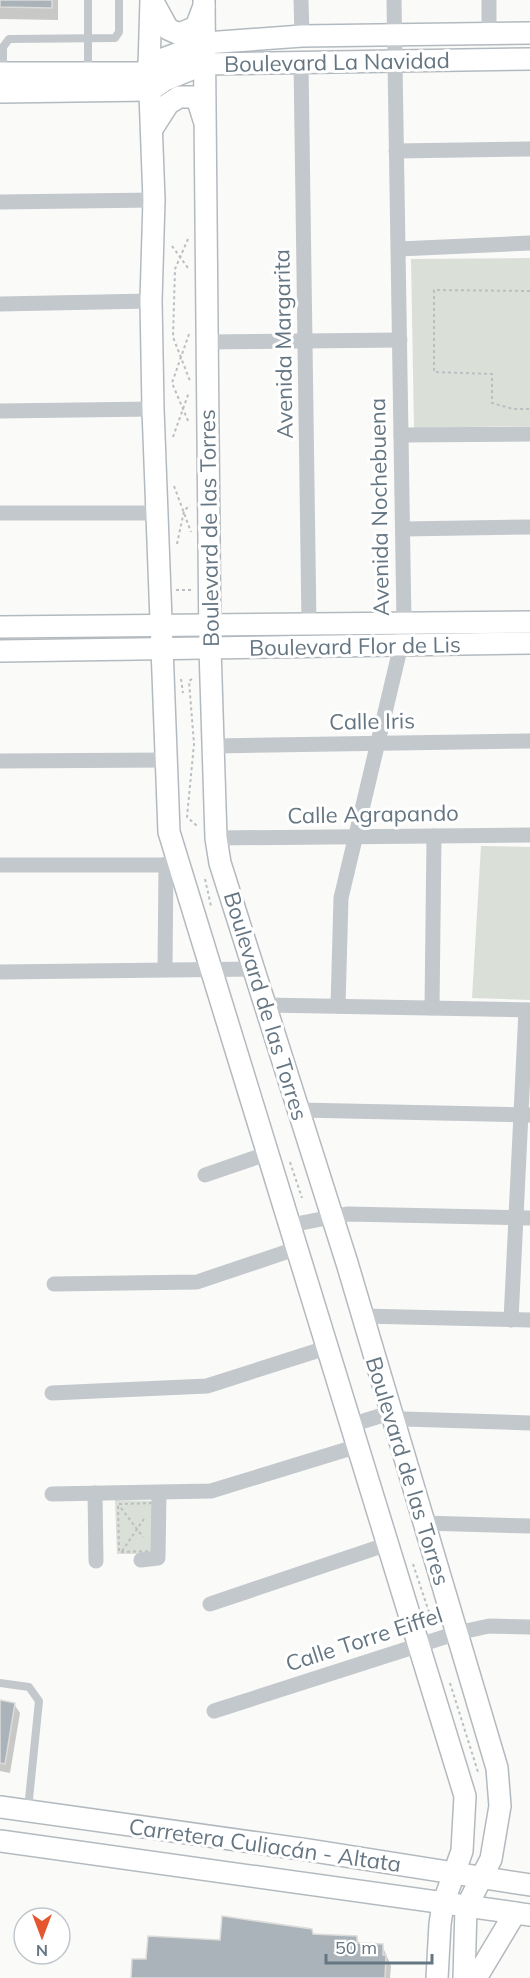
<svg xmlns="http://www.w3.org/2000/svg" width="530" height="1978" font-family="Mulish,sans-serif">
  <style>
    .green { fill: #dadfd7 }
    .shadow { fill: #0003 }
    .building { fill: #aab3b9; stroke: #dcdcda; stroke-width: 1.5 }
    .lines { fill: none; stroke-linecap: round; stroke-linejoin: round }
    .secondary-casing { stroke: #b3babf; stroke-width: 24 }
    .path { stroke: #bbbfc2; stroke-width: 2; stroke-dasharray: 3 3; stroke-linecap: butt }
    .lane { stroke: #c3c8cc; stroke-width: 8 }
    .street { stroke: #c3c8cc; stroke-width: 15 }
    .secondary { stroke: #fff; stroke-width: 21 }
    .labels { text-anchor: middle; stroke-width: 6; stroke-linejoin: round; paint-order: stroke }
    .street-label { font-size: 22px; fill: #657683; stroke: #fff }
  </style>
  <rect width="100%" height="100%" fill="#fafaf8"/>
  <g class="green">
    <polygon points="530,258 530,426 414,428 411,259"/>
    <polygon points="481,846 530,847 530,1000 472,998"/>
    <polygon points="115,1500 156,1501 157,1554 117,1554"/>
  </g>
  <g class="shadow">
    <polygon points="0,0 58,0 58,20 0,19"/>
    <polygon points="14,1704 20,1713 10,1773 0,1771 0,1711"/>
    <polygon points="311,1930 315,1936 356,1938 360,1944 382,1945 391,1966 390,1978 133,1978 147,1960 222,1942"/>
  </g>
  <g class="building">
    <polygon points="0,0 52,0 52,8 0,7"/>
    <polygon points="0,1700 15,1703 5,1764 0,1763"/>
    <polygon points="222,1916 312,1929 313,1934 357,1936 357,1943 383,1944 383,1955 386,1955 385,1978 131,1978 132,1959 146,1959 148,1936 220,1940"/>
  </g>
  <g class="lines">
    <g class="secondary-casing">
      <g id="secondary">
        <polyline points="151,0 149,67 154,200 151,301 153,409 169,832 465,1796 462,1851 443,1904 440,1924 437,1978"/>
        <polyline points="152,0 168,29 179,34 196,27 204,6"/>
        <polyline points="204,0 210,648 216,838 220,863 347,1263 497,1768 500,1806 491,1859 466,1908 464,1978"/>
        <polyline points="149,64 206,43 302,36 530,33"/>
        <polyline points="0,73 149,73"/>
        <polyline points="0,92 150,90 165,80 204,64 530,59"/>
        <polyline points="152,129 168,104 179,97 193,97 198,101 204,120"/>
        <polyline points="0,627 530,622"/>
        <polyline points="0,651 530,643"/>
        <polyline points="0,1807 308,1850 530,1885"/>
        <polyline points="0,1841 530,1915"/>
        <polyline points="476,1978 515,1913"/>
      </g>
    </g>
    <g class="path">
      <polyline points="188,239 175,269 173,337 190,381"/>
      <polyline points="172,246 188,268"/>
      <polyline points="530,291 434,290 434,372 492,374 492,403 513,409 530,409"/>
      <polyline points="189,334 172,383 189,423"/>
      <polyline points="173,437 189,392"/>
      <polyline points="174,486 191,532"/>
      <polyline points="177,544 184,511 190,505"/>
      <polyline points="176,590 191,590"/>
      <polyline points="181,679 183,693"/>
      <polyline points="192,679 189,681 194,744 187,817 197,826"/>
      <polyline points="205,879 211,906"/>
      <polyline points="290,1162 302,1198"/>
      <polygon points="155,1503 154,1551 119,1552 118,1504"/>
      <polyline points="121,1508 143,1537"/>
      <polyline points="122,1551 144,1519"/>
      <polyline points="413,1564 434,1627"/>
      <polyline points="450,1683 478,1772"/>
    </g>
    <g class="lane">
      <polyline points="88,70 88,0"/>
      <polyline points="3,72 3,47 9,39 115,38 119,32 119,0"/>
      <polyline points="0,1683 29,1687 39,1701 28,1809"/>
    </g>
    <g class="street">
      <polyline points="301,0 302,36"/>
      <polyline points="489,0 489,34"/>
      <polyline points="301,63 309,624"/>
      <polyline points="396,151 530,149"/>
      <polyline points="0,202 154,200"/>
      <polyline points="399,249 530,243"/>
      <polyline points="0,304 151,301"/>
      <polyline points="206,342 400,340"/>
      <polyline points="0,411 153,409"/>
      <polyline points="401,435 530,434"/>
      <polyline points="0,513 156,513"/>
      <polyline points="403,529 530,527"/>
      <polyline points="214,746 530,741"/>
      <polyline points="0,761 166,760"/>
      <polyline points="216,838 530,835"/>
      <polyline points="0,865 177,865"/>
      <polyline points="165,969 166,864"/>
      <polyline points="0,972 256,969"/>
      <polyline points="266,1005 530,1010"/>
      <polyline points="338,1006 341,898 401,645 404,623 394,0"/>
      <polyline points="432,1008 434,836"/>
      <polyline points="299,1110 530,1115"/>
      <polyline points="205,1175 269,1153"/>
      <polyline points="291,1225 347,1214 530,1218"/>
      <polyline points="54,1284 197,1282 298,1248"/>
      <polyline points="362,1316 530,1320"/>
      <polyline points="511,1320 526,1010"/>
      <polyline points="52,1393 207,1386 329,1347"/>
      <polyline points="351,1425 383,1415 404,1419 530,1423"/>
      <polyline points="95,1493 96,1561"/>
      <polyline points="52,1494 211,1491 358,1446"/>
      <polyline points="423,1523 530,1526"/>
      <polyline points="141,1560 158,1558 159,1493"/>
      <polyline points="210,1604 388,1544"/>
      <polyline points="214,1711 457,1633 489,1626 530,1627"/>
    </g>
    <use href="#secondary" class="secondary"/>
  </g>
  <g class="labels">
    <g class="street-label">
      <text transform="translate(337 62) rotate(-1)" y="8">Boulevard La Navidad</text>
      <text transform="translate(283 344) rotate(-91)" y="8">Avenida Margarita</text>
      <text transform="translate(379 507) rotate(-91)" y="8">Avenida Nochebuena</text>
      <text transform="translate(209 528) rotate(-91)" y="8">Boulevard de las Torres</text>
      <text transform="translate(355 646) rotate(-1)" y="8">Boulevard Flor de Lis</text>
      <text transform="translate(372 721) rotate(-1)" y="8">Calle Iris</text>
      <text transform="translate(373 814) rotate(-1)" y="8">Calle Agrapando</text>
      <text transform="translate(266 1006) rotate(73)" y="8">Boulevard de las Torres</text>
      <text transform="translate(408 1471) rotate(73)" y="8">Boulevard de las Torres</text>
      <text transform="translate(364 1639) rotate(-18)" y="8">Calle Torre Eiffel</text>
      <text transform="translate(265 1845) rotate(8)" y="8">Carretera Culiacán - Altata</text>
    </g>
  </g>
  <g transform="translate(42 1936) rotate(180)"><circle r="28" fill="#ffffff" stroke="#c1c8cd" stroke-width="1.5"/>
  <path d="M0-4.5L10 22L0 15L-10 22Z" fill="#e4572e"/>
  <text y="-9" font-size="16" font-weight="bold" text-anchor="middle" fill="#657683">N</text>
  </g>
  <path d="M326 1954v9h106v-9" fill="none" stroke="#657683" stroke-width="3"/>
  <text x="335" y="1954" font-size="18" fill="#657683" stroke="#ffffff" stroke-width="4.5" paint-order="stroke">50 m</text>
</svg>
